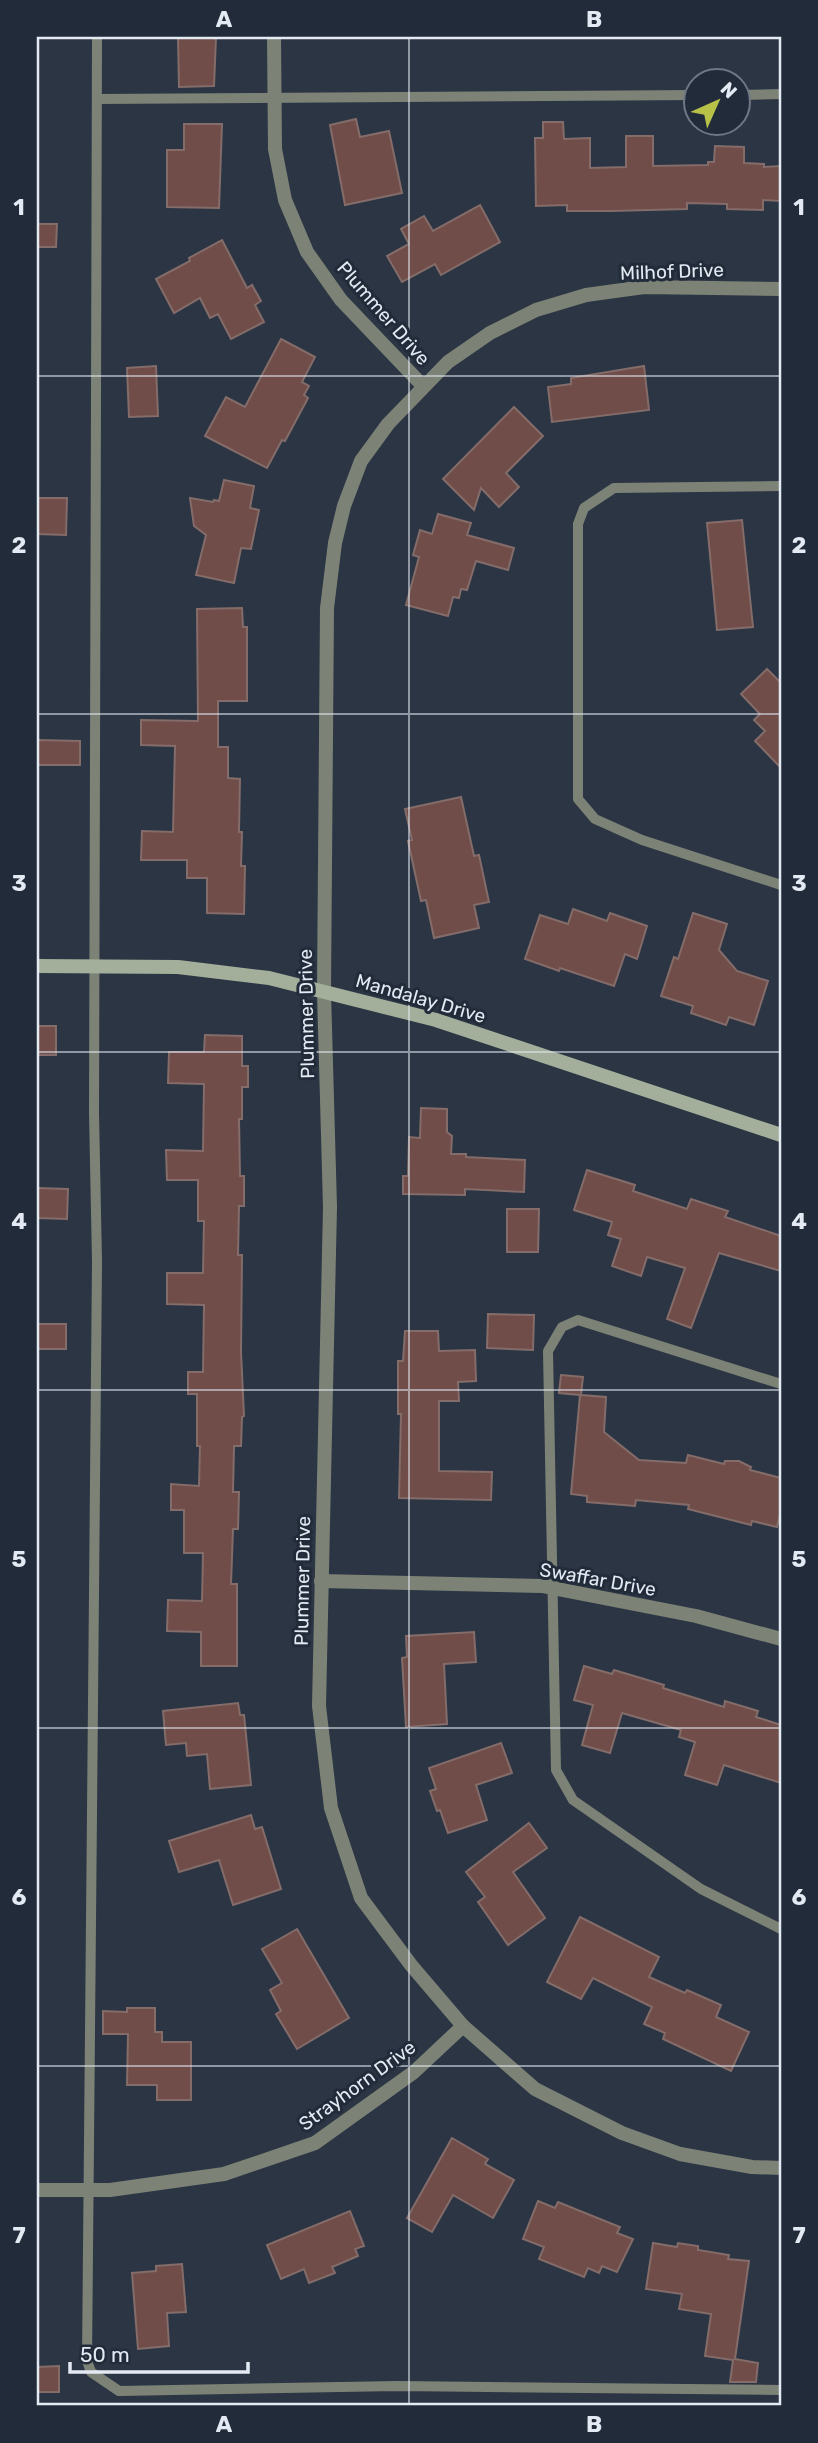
<svg xmlns="http://www.w3.org/2000/svg" width="818" height="2443" font-family="Rubik,sans-serif">
  <style>
    .building { fill: #704d49; stroke: #836c69; stroke-width: 2 }
    .lines { fill: none; stroke-linecap: round; stroke-linejoin: round }
    .lane { stroke: #7c8376; stroke-width: 10 }
    .street { stroke: #7c8376; stroke-width: 14 }
    .secondary { stroke: #a3af9a; stroke-width: 14 }
    .grid { fill: none; stroke: #e3eaf3; stroke-width: 2; stroke-opacity: 0.55 }
    .labels { text-anchor: middle; stroke-width: 6; stroke-linejoin: round; paint-order: stroke }
    .street-label { font-size: 19px; fill: #e3eaf3; stroke: #222b3a }
    .neatline { fill: none; stroke: #e3eaf3; stroke-width: 2.5 }
    .grid-label { font-size: 23px; text-anchor: middle; font-weight: bold; fill: #e3eaf3 }
  </style>
  <rect width="100%" height="100%" fill="#2c3544"/>
  <g class="building">
    <polygon points="178,37 216,37 214,86 179,87"/>
    <polygon points="356,119 360,137 389,131 402,193 345,205 330,125"/>
    <polygon points="543,122 563,122 564,139 590,138 590,168 626,167 626,136 653,136 653,166 708,165 708,162 714,162 715,146 744,147 744,163 764,164 764,167 781,166 781,201 763,200 763,210 727,209 727,204 687,203 687,209 611,211 567,211 567,205 536,206 535,138 543,138"/>
    <polygon points="184,124 222,124 219,208 167,207 167,150 184,150"/>
    <polygon points="480,205 500,242 441,275 435,264 402,282 387,256 409,244 401,229 424,216 433,231"/>
    <polygon points="37,224 57,224 56,247 37,247"/>
    <polygon points="222,240 247,288 252,285 261,301 255,305 264,322 231,339 218,314 210,318 200,298 174,313 156,279 190,261 189,258"/>
    <polygon points="281,339 315,357 302,382 309,386 304,395 308,398 285,441 282,440 267,468 205,436 226,397 245,407"/>
    <polygon points="156,366 158,416 129,417 127,368"/>
    <polygon points="644,366 649,410 552,422 548,387 571,384 571,378"/>
    <polygon points="514,407 543,436 506,473 519,487 499,507 481,488 474,510 443,479"/>
    <polygon points="224,480 254,486 250,508 259,510 251,549 241,548 234,583 196,575 206,535 194,526 190,498 213,502 214,500 219,501"/>
    <polygon points="37,498 67,498 66,535 37,534"/>
    <polygon points="438,514 471,523 467,535 514,548 508,570 476,561 467,590 461,589 459,598 453,597 448,616 406,605 419,557 413,555 420,530 432,534"/>
    <polygon points="742,520 753,627 717,630 707,523"/>
    <polygon points="242,608 243,627 247,627 247,701 218,701 218,747 228,747 228,778 240,779 239,832 242,832 241,866 245,866 244,914 207,913 207,878 187,878 187,860 141,860 142,831 173,832 175,746 141,745 141,720 198,721 197,609"/>
    <polygon points="767,669 781,683 781,768 755,741 765,731 754,720 760,714 741,694"/>
    <polygon points="37,740 80,741 80,765 37,765"/>
    <polygon points="461,797 474,856 479,855 489,902 474,905 479,928 434,938 426,900 421,901 408,841 412,840 405,809"/>
    <polygon points="573,909 607,921 610,913 647,926 637,959 625,954 614,986 560,968 559,971 525,959 540,915 568,924"/>
    <polygon points="693,913 727,924 719,950 737,971 768,981 754,1025 729,1017 726,1025 691,1013 693,1006 661,996 674,957 678,959"/>
    <rect x="37" y="1026" width="19" height="29"/>
    <polygon points="205,1035 242,1036 242,1066 248,1066 248,1087 242,1087 242,1119 239,1119 240,1176 244,1176 244,1206 239,1206 238,1255 242,1255 241,1352 244,1416 242,1417 241,1446 234,1446 233,1492 239,1492 238,1529 233,1529 231,1584 237,1584 237,1666 201,1666 201,1632 167,1631 168,1600 202,1601 203,1553 184,1553 184,1510 171,1510 171,1484 199,1486 200,1446 197,1446 197,1394 188,1394 188,1372 203,1372 204,1305 167,1304 167,1273 203,1273 204,1221 198,1221 198,1180 167,1180 166,1150 203,1151 204,1084 168,1083 169,1052 204,1052"/>
    <polygon points="421,1108 447,1109 447,1132 452,1136 451,1154 466,1154 466,1157 525,1160 524,1192 465,1189 465,1195 403,1194 403,1176 408,1176 409,1137 420,1138"/>
    <polygon points="587,1170 635,1185 633,1191 687,1209 691,1199 728,1211 725,1217 781,1236 781,1271 719,1253 691,1328 667,1319 685,1268 647,1257 641,1276 612,1266 621,1239 608,1235 612,1222 574,1210"/>
    <polygon points="37,1188 68,1189 67,1219 37,1218"/>
    <polygon points="507,1209 539,1209 538,1252 507,1252"/>
    <polygon points="488,1314 534,1315 533,1350 487,1348"/>
    <rect x="37" y="1324" width="29" height="25"/>
    <polygon points="405,1331 438,1331 439,1351 475,1350 476,1381 458,1382 459,1401 439,1401 439,1471 492,1472 491,1500 399,1498 401,1414 398,1414 398,1361 403,1361"/>
    <polygon points="561,1375 583,1377 581,1395 606,1397 604,1432 639,1460 686,1463 688,1455 724,1464 725,1461 739,1461 751,1467 750,1470 781,1478 781,1510 777,1527 752,1521 751,1525 688,1509 689,1505 636,1500 635,1506 587,1502 587,1496 571,1494 580,1395 559,1393"/>
    <polygon points="474,1632 476,1662 444,1664 447,1724 406,1727 402,1658 407,1657 406,1636"/>
    <polygon points="584,1666 612,1674 614,1670 664,1685 663,1688 724,1707 725,1701 758,1711 756,1717 781,1725 781,1783 724,1765 717,1785 685,1775 695,1742 679,1737 681,1730 622,1713 610,1753 582,1745 593,1705 574,1700"/>
    <polygon points="238,1703 240,1715 244,1715 251,1785 210,1789 207,1754 187,1756 186,1743 166,1745 163,1711"/>
    <polygon points="501,1743 512,1773 476,1785 487,1820 448,1833 440,1810 437,1811 430,1791 436,1789 429,1768"/>
    <polygon points="251,1815 255,1829 262,1827 281,1889 233,1905 219,1860 179,1872 169,1841"/>
    <polygon points="529,1823 547,1848 513,1872 545,1918 508,1945 478,1902 485,1897 466,1872"/>
    <polygon points="580,1917 659,1957 649,1977 685,1993 687,1990 721,2005 716,2017 749,2032 731,2071 663,2039 665,2033 644,2024 652,2007 593,1978 581,1999 547,1982"/>
    <polygon points="297,1929 349,2018 297,2049 276,2014 281,2011 270,1990 282,1983 262,1949"/>
    <polygon points="127,2008 155,2008 155,2032 162,2032 162,2042 191,2042 191,2100 157,2100 157,2085 127,2085 128,2034 103,2034 103,2011 127,2012"/>
    <polygon points="452,2138 488,2159 485,2164 514,2180 493,2218 453,2195 432,2232 407,2218"/>
    <polygon points="538,2201 555,2208 558,2202 620,2227 617,2233 633,2239 617,2272 602,2266 599,2273 588,2268 584,2277 539,2259 544,2247 523,2239"/>
    <polygon points="350,2211 364,2246 355,2249 358,2256 332,2267 335,2273 309,2283 304,2269 281,2279 267,2245"/>
    <polygon points="653,2243 677,2247 678,2243 698,2246 698,2250 729,2255 728,2259 749,2261 735,2359 758,2363 756,2382 730,2382 733,2360 705,2356 711,2314 679,2309 682,2294 646,2289"/>
    <polygon points="182,2264 186,2312 167,2313 169,2346 138,2349 132,2273 156,2271 156,2266"/>
    <polygon points="59,2366 59,2392 37,2392 37,2367"/>
  </g>
  <g class="lines">
    <g class="lane">
      <polyline points="97,37 94,1113 97,1262 87,2361 91,2372 119,2391 398,2386 781,2390"/>
      <polyline points="738,95 781,94"/>
      <polyline points="97,99 696,95"/>
      <polyline points="781,486 614,488 584,508 578,524 578,799 595,819 642,840 781,885"/>
      <polyline points="781,1384 578,1320 562,1327 548,1351 556,1770 573,1800 701,1889 781,1929"/>
    </g>
    <g class="street">
      <polyline points="274,37 275,149 285,200 307,252 341,300 423,386"/>
      <polyline points="781,289 644,287 586,295 536,310 490,333 448,362 388,424 361,461 344,506 335,543 327,608 324,992 330,1207 319,1706 331,1808 361,1898 411,1965 463,2026 535,2089 622,2133 680,2154 752,2167 781,2168"/>
      <polyline points="321,1581 542,1586 696,1616 781,1639"/>
      <polyline points="37,2190 110,2190 224,2174 315,2143 414,2072 463,2026"/>
    </g>
    <polyline class="secondary" points="37,966 178,967 269,978 436,1020 781,1135"/>
  </g>
  <path class="grid" d="M409 37V2406M37 376H781M37 714H781M37 1052H781M37 1390H781M37 1728H781M37 2066H781"/>
  <g class="labels">
    <g class="street-label">
      <text transform="translate(672 271) rotate(-2)" y="7">Milhof Drive</text>
      <text transform="translate(384 313) rotate(49)" y="7">Plummer Drive</text>
      <text transform="translate(421 998) rotate(16)" y="7">Mandalay Drive</text>
      <text transform="translate(306 1014) rotate(-91)" y="7">Plummer Drive</text>
      <text transform="translate(598 1579) rotate(10)" y="7">Swaffar Drive</text>
      <text transform="translate(302 1581) rotate(-89)" y="7">Plummer Drive</text>
      <text transform="translate(357 2085) rotate(-36)" y="7">Strayhorn Drive</text>
    </g>
  </g>
  <rect width="818" height="2443" fill="none" stroke="#222b3a" stroke-width="77"/>
  <g transform="translate(717 102) rotate(45)"><circle r="33" fill="#222b3a" stroke="#6f7784" stroke-width="2"/>
  <path d="M0-5L12 26L0 18L-12 26Z" fill="#b8c147"/>
  <text y="-10" font-size="19" font-weight="bold" text-anchor="middle" fill="#e3eaf3">N</text>
  </g>
  <path d="M70 2362v10h178v-10" fill="none" stroke="#e3eaf3" stroke-width="3.5"/>
  <text x="80" y="2362" font-size="21" fill="#e3eaf3" stroke="#222b3a" stroke-width="5" paint-order="stroke">50 m</text>
  <rect x="38" y="38" width="742" height="2366" class="neatline"/>
  <g class="grid-label">
    <text x="224" y="27">A</text>
    <text x="594" y="27">B</text>
    <text x="19" y="215">1</text>
    <text x="799" y="215">1</text>
    <text x="19" y="553">2</text>
    <text x="799" y="553">2</text>
    <text x="19" y="891">3</text>
    <text x="799" y="891">3</text>
    <text x="19" y="1229">4</text>
    <text x="799" y="1229">4</text>
    <text x="19" y="1567">5</text>
    <text x="799" y="1567">5</text>
    <text x="19" y="1905">6</text>
    <text x="799" y="1905">6</text>
    <text x="19" y="2243">7</text>
    <text x="799" y="2243">7</text>
    <text x="224" y="2432">A</text>
    <text x="594" y="2432">B</text>
  </g>
</svg>
